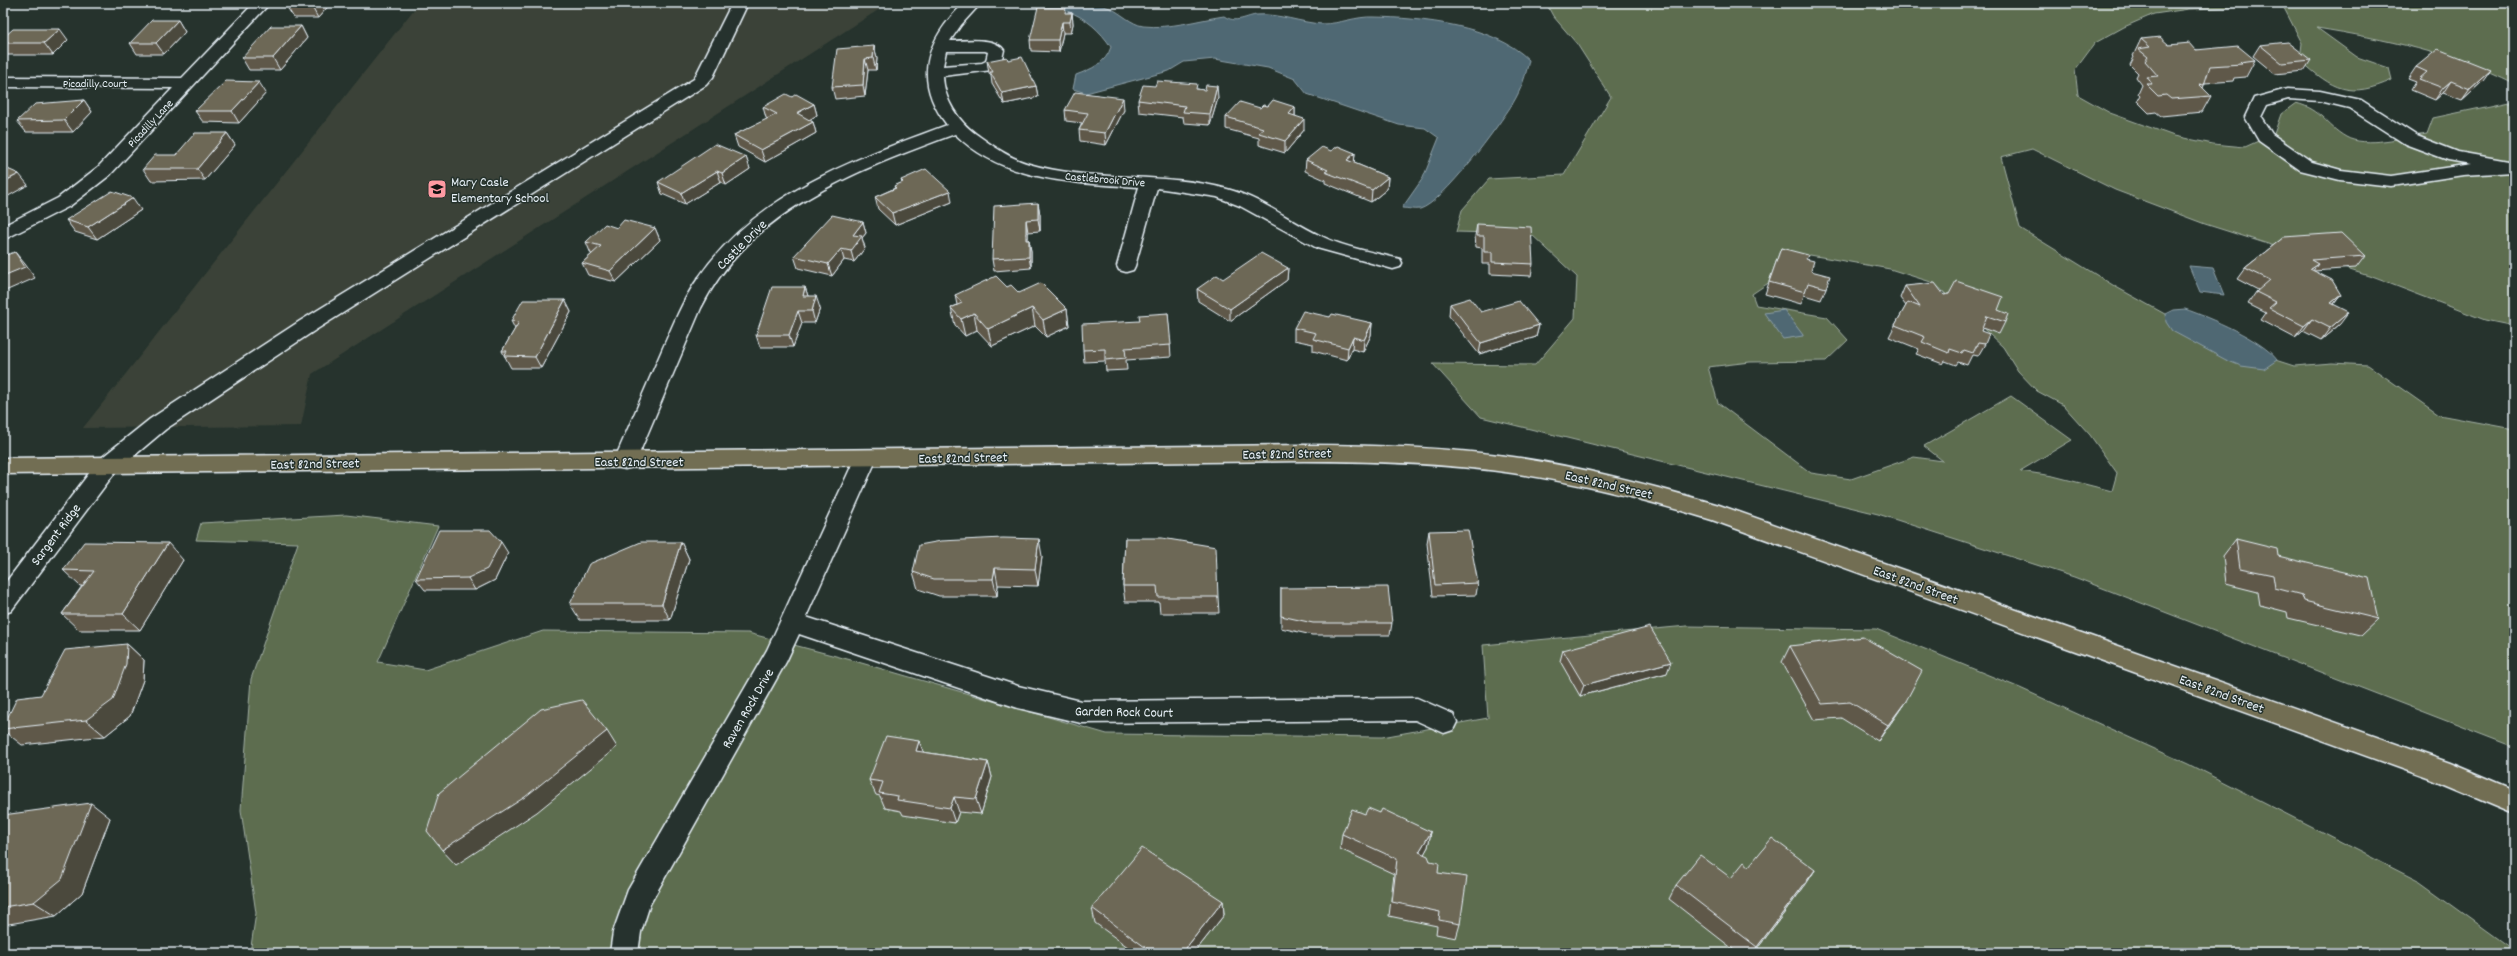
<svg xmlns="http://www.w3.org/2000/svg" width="2517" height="956" font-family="Dekko,sans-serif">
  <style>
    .built { fill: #3b4339 }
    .green { fill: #5d6d4f; stroke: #a2afa4; fill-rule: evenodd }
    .water { fill: #4f6873; stroke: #8c9fa8 }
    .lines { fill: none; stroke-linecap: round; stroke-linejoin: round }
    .minor-casing { stroke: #e8f1f8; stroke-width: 3 }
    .major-casing { stroke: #e8f1f8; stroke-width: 3 }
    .minor { fill: #26332d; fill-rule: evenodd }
    .major { fill: #726e52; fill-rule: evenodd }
    .wall { fill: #5e594a; stroke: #e8f1f8 }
    .shaded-wall { fill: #4c493c; stroke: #e8f1f8 }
    .building { fill: #6d6856; stroke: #e8f1f8 }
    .labels { text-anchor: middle; stroke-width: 3; stroke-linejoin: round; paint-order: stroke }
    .far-street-label { font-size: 12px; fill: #e8f1f8; stroke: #26332d }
    .poi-label { font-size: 14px; fill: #e8f1f8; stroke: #26332d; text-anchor: start }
    .street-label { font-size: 14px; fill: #e8f1f8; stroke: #26332d }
  </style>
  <rect width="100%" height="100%" fill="#26332d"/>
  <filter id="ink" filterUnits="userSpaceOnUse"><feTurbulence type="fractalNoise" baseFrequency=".025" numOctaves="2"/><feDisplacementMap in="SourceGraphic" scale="8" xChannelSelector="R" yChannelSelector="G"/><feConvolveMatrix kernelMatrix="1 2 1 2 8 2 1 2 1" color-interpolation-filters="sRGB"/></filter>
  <g filter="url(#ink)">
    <polygon class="built" points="419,3 889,3 312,374 301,426 83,428"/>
    <g class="green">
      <path d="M1546 3H2514V84C2452 53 2385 39 2317 28L2357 57 2389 68 2392 80C2350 99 2333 90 2300 60L2302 43 2283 6 2189 9 2154 14 2124 27 2095 43 2075 70 2078 95 2110 113 2174 136 2213 144 2245 147 2274 134 2281 114 2296 103C2323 110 2325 125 2346 137 2365 148 2404 137 2427 134L2433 118 2514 101V326L2485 320 2375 278 2205 224 2115 190 2032 149 2001 157 2020 228 2116 287 2210 339 2294 366 2332 363 2368 365 2439 415 2514 429V747L2074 577 1878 514 1481 417 1433 364 1535 365 1575 318 1577 277 1531 234 1456 232 1462 210 1489 179 1564 175 1611 97 1577 44 1553 16ZM1810 255 1890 269 1934 283 2003 347 2018 371 2037 391 2063 405 2090 435 2117 473 2112 491 2053 476 2020 471 2072 440 2011 396 1924 446 1943 461 1914 457 1851 479 1811 473 1718 403 1708 367 1750 362 1826 361 1848 340 1827 317 1756 305 1752 294Z"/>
      <polygon points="346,515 438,526 378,662 425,670 543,631 748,633 851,660 1107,734 1382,737 1488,718 1483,645 1687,626 1876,629 2020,688 2188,764 2420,882 2514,950 2514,953 250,953 256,913 241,810 251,679 298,543 196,540 201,523"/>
    </g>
    <g class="water">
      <path d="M1040 3C1063 3 1089 0 1110 8 1121 13 1131 24 1143 26 1171 29 1197 20 1224 16 1236 24 1244 17 1256 15 1278 13 1301 23 1322 24 1340 24 1356 16 1374 17 1421 18 1494 25 1529 60 1526 75 1521 90 1513 103 1499 125 1443 203 1420 209 1415 210 1407 208 1402 208L1423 178 1439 138 1425 128 1399 125 1307 94 1295 79 1268 68 1215 59 1184 62 1169 71 1086 93 1073 89 1076 75C1092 69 1106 63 1111 47 1101 31 1085 17 1067 11 1058 7 1049 8 1040 3Z"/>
      <polygon points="2189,266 2213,268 2224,295 2200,292"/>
      <path d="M2185 309C2208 317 2263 340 2277 360L2264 369 2241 366 2226 360 2172 331 2166 322 2165 314 2173 310Z"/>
      <polygon points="1784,310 1803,335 1803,336 1783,339 1764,313"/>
    </g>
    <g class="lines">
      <g class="minor-casing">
        <g id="minor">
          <polygon points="254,3 270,3 110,175 70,206 3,240 3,226 58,198 98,167 173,88 3,87 3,77 182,78"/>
          <polygon points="732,3 748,3 713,77 706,85 314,331 166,429 116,471 11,611 3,614 3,586 100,459 150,419 300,321 694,79"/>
          <path d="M964 3H981L961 25 950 41C965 41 994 36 1004 50L1001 63 992 70 943 76C944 100 958 121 976 134 993 146 1009 158 1029 164 1093 183 1162 171 1227 189 1261 198 1289 221 1321 236 1346 248 1373 252 1400 259L1402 263 1400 267 1393 269 1317 248 1240 206 1217 197 1157 188 1135 266 1133 270 1126 272 1119 270 1117 266 1139 187C1074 183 1004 182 955 134 858 170 750 209 701 308L636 461 633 467 625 469 617 467 614 461C630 424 646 387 662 350 673 325 683 299 699 277 757 193 855 159 947 125 912 80 926 40 964 3ZM946 51H985L988 52 986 61 982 63 943 66Z"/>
          <path d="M2287 89 2320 91 2361 100 2417 136 2458 152 2514 162V172L2463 175 2391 186 2340 180 2300 170 2259 141 2245 117 2254 98ZM2288 99 2320 101 2349 108 2405 144 2448 160 2471 164 2391 176 2341 170 2312 162 2272 134 2261 117 2267 105Z"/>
          <polygon points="866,450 874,452 877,458 806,617 1018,686 1081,701 1417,698 1453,714 1457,722 1453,730 1444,733 1415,720 1081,723 1018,708 799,634 786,662 650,904 641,932 638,953 610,953 613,932 628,890 767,650 855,458 858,452"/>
        </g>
      </g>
      <g class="major-casing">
        <path id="major" d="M1304 445C1374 445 1443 447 1513 457 1583 467 1651 485 1719 505L2450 763 2514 790V814L2433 780 1712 520C1647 500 1580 483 1512 473 1443 463 1374 461 1304 461L3 474V458Z"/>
      </g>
      <use href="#minor" class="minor"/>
      <use href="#major" class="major"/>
    </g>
    <g class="wall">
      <polygon points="331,3 318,18 294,18 287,7"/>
      <polygon points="1067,13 1072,13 1073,24 1071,33 1063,33 1059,52 1031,51 1030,40"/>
      <polygon points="178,20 185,32 164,54 137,54 130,43"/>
      <polygon points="301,26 307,38 280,70 249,70 242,58"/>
      <polygon points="3,38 68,40 53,55 5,55 3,52"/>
      <polygon points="2141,39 2169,45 2255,60 2246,77 2234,78 2233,81 2205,83 2203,88 2211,96 2202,112 2161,116 2156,112 2149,113 2137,101 2140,96 2138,94 2142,85 2136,77 2138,73 2130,65 2134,57 2133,56"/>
      <polygon points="2260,45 2311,60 2304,71 2275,74 2253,56"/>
      <polygon points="874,46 877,58 876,70 868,70 865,96 835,99 832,87"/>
      <polygon points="1008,60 1036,86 1038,97 1004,104 992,84 991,76 989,73 987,61"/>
      <polygon points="2416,67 2483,81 2462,100 2443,93 2435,100 2411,90 2416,82 2408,79"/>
      <polygon points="1198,89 1218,98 1210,125 1184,123 1183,117 1139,112 1138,100"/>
      <polygon points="266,93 239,123 203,122 195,111"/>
      <polygon points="792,97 814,104 817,115 809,120 813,122 816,133 765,162 738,147 734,135 768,119 766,118 763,107"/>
      <polygon points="84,100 92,112 73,132 26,132 17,121"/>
      <polygon points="1268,106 1295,107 1295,116 1304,130 1285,153 1259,145 1259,138 1226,129 1226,117 1260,108"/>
      <polygon points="1065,110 1124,110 1106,145 1080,141 1079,130 1082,123 1066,121"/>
      <polygon points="227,133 235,145 205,180 151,181 143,169"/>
      <polygon points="1331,151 1355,153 1354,163 1388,177 1387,189 1371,202 1325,183 1325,180 1305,171 1306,160"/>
      <polygon points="746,157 750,169 726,185 721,182 685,204 662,194 658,182"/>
      <polygon points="901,180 952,202 895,225 878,209 875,197 895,188 894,186 902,183"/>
      <polygon points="1038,203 1040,215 1040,231 1028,232 1028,240 1029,240 1031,251 1031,268 994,271 992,259"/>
      <polygon points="141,210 97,239 75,232 66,220"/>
      <polygon points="863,222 866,233 862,238 865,248 854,262 844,260 832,276 798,268 794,256"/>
      <polygon points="1477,224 1533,264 1531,276 1490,274 1490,264 1482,264 1482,248 1476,247 1475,236"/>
      <polygon points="617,228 655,228 660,240 616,282 588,275 582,263 592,254 591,254 586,242"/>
      <polygon points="2284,237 2365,256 2356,268 2314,271 2341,295 2334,304 2340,324 2321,340 2303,331 2295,338 2261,320 2266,313 2248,304 2256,292 2258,290 2237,279 2245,268"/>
      <polygon points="1781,248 1806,259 1811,271 1826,288 1821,300 1804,295 1801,304 1765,294"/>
      <polygon points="1288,268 1287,280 1230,321 1198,301 1197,289"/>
      <polygon points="1905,286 1944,295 1998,310 2005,322 1999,334 1982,328 1981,331 1985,344 1978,356 1972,355 1967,365 1958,362 1956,365 1945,361 1943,364 1916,354 1919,349 1889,337 1895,325 1906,306 1900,298"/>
      <polygon points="805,287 808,296 820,308 815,323 802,323 793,347 760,347 756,335"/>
      <polygon points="1007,287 1019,293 1067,309 1069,326 1046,337 1035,326 992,346 977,330 965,336 955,325 951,308 957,305 955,295"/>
      <polygon points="565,300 571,312 541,368 511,368 502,351 515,329 511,321"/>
      <polygon points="1450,304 1481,312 1539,325 1536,337 1479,354 1449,316"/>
      <polygon points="1168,313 1171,357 1126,360 1127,370 1106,371 1105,361 1084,362 1083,350 1140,321"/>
      <polygon points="1330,317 1372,323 1371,335 1363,352 1352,349 1347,360 1313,351 1313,344 1294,340 1294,328"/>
      <polygon points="1429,531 1478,583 1476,595 1433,596 1427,543"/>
      <polygon points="1125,538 1218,597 1219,613 1160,613 1159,602 1125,602 1123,586"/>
      <polygon points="2236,539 2278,556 2378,619 2361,635 2288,618 2287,612 2260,605 2258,592 2226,584 2223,556"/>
      <polygon points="681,542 689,559 670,620 580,620 570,604"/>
      <polygon points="508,553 495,580 475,590 425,590 416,579"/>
      <polygon points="1042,556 1038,586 998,585 997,596 939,596 918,589 913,572"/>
      <polygon points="183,560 140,630 79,630 62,614 82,586 80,586 63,570"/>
      <polygon points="1281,588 1392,623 1390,635 1312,635 1281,628"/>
      <polygon points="127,644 144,660 143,680 130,716 105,736 22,745 3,730 3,727 41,695"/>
      <polygon points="1790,646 1906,701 1895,717 1878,741 1841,718 1814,720 1782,662"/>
      <polygon points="1563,650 1667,673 1580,696 1560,661"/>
      <polygon points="919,741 923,752 988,762 992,777 981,814 959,812 955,823 903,815 901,811 885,808 880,796 876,795 869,780"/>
      <polygon points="1380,813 1431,832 1428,847 1424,854 1430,861 1438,873 1460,924 1456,938 1436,934 1437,926 1389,916 1394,874 1340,849 1342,834 1365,814"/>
      <polygon points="3,815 110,818 82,893 56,916 3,925"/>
      <polygon points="1749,866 1815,870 1806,884 1754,953 1738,953 1669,899 1676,885 1731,878"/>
      <polygon points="1223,901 1224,915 1194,953 1136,953 1095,923 1092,908"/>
    </g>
    <g class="shaded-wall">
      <polygon points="315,3 331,3 318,18 312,7"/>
      <polygon points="1072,13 1073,24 1071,33 1070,22"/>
      <polygon points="3,17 5,20 3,22"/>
      <polygon points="178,20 185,32 164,54 156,43"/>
      <polygon points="1062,22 1063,33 1059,52 1058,40"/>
      <polygon points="301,26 307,38 280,70 273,58"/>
      <polygon points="60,29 68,40 53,55 44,43"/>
      <polygon points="874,46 877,58 876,70 873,58"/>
      <polygon points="865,59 868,70 865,96 863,85"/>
      <polygon points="2491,70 2483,81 2462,100 2470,89"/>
      <polygon points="2451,81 2443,93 2435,100 2443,88"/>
      <polygon points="259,82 266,93 239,123 232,111"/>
      <polygon points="1036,86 1038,97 1004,104 1002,93"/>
      <polygon points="1217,86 1218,98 1210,125 1210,114"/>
      <polygon points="1123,98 1124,110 1106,145 1105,133"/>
      <polygon points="84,100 92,112 73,132 64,120"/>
      <polygon points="814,104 817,115 801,125 797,113"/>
      <polygon points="1295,107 1295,118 1289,114"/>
      <polygon points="1304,119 1304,130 1285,153 1285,141"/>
      <polygon points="813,122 816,133 765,162 761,150"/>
      <polygon points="227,133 235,145 205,180 197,169"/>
      <polygon points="1355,153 1354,165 1347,160"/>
      <polygon points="746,157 750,169 726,185 722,173"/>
      <polygon points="717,171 721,182 685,204 681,193"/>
      <polygon points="19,174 28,185 3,199 3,182"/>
      <polygon points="1388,177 1387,189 1371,202 1372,190"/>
      <polygon points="950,191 952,202 895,225 892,213"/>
      <polygon points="133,198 141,210 97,239 88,227"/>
      <polygon points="1038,203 1040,215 1040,231 1038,219"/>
      <polygon points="1026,220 1028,232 1028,252 1026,240"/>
      <polygon points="863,222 866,233 862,238 865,248 854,262 851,251 853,235"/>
      <polygon points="655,228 660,240 616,282 610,271"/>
      <polygon points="1029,240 1031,251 1031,268 1029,257"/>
      <polygon points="841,249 844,260 832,276 828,264"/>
      <polygon points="15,252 25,264 35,278 3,292 3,276"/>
      <polygon points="2318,264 2309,276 2310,269"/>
      <polygon points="1288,268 1287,280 1230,321 1230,309"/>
      <polygon points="805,287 809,299 803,296"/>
      <polygon points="3,293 6,298 3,299"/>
      <polygon points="2341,295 2332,306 2331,303"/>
      <polygon points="816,296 820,308 815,323 812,311"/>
      <polygon points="565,300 571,312 541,368 535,357"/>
      <polygon points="1032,308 1035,326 992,346 988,329"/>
      <polygon points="1067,309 1069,326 1046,337 1043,320"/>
      <polygon points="798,311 802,323 793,347 789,335"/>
      <polygon points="2349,312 2340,324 2321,340 2330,328"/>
      <polygon points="974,313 977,330 965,336 961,319"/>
      <polygon points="2312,319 2303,331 2295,338 2304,326"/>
      <polygon points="1372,323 1371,335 1363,352 1364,340"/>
      <polygon points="1539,325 1536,337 1479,354 1481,343"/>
      <polygon points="1353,337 1352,349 1347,360 1348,348"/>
      <polygon points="1039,539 1042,556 1038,586 1035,569"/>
      <polygon points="501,542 508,553 495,580 475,590 468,578"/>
      <polygon points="681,542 689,559 670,620 662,604"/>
      <polygon points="168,543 183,560 140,630 123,614"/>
      <polygon points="995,568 998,585 997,596 993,579"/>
      <polygon points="127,644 144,660 143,680 130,716 105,736 86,720"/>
      <polygon points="1671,662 1667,673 1580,696 1584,685"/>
      <polygon points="1906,701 1895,717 1878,741 1888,725"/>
      <polygon points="607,731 617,747 537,812 456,865 442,850"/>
      <polygon points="919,741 925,756 916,751"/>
      <polygon points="988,762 992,777 981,814 976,799"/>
      <polygon points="954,797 959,812 955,823 950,808"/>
      <polygon points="91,803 110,818 82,893 56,916 34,902"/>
      <polygon points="1431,832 1428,847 1417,867 1419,852"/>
      <polygon points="1815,870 1806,884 1754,953 1753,953 1757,947"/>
      <polygon points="1223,901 1224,915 1194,953 1182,953"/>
    </g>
    <g class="building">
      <polygon points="291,3 315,3 312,7 287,7"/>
      <polygon points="1038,7 1066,7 1065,13 1072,13 1070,22 1062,22 1058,40 1030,40"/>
      <polygon points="152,20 178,20 156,43 130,43"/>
      <polygon points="271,26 301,26 273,58 242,58"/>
      <polygon points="13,29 60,29 44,43 3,43 3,38"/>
      <polygon points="2160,37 2169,45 2190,43 2196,50 2238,46 2255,60 2240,62 2242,64 2210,66 2204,85 2199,84 2211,96 2171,99 2166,95 2158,96 2146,84 2152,84 2147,77 2158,76 2145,61 2148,57 2138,49 2150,47 2141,39"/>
      <polygon points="2288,42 2311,60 2282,63 2260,45"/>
      <polygon points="874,46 873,58 865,59 863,85 832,87 837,49"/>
      <polygon points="2438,49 2491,70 2470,89 2451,81 2443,88 2419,79 2427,72 2416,67"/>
      <polygon points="1007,57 1008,60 1022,57 1036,86 1002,93 990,72 993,72 987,61"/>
      <polygon points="226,81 259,82 232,111 195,111"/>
      <polygon points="1157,81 1197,84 1196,89 1205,90 1206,85 1217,86 1210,114 1183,112 1185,106 1138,100 1143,85 1155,86"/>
      <polygon points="1075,92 1123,98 1105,133 1079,130 1088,113 1065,110"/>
      <polygon points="786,94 792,97 796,94 814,104 797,113 813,122 761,150 734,135 777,114 763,107"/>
      <polygon points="84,100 64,120 17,121 35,104"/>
      <polygon points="1273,100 1295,107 1289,114 1304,119 1285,141 1259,133 1263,128 1226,117 1240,102 1260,108 1263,105 1268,106"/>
      <polygon points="195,133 227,133 197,169 143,169 155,155 176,155"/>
      <polygon points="715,144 746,157 722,173 717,171 681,193 658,182"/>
      <polygon points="1338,146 1355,153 1347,160 1388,177 1372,190 1325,172 1328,170 1306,160 1322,147 1331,151"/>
      <polygon points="3,167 19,174 3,182"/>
      <polygon points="926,169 950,191 892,213 875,197 896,188 894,186 903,182 901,180"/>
      <polygon points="112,191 133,198 88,227 66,220"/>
      <polygon points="1038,203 1038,219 1026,220 1026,240 1029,240 1029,257 992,259 994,206"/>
      <polygon points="832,215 863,222 853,235 862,236 851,251 841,249 828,264 794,256"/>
      <polygon points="624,220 655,228 610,271 582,263 601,246 586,242 605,224 617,228"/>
      <polygon points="1477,224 1531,227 1533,264 1492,262 1492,252 1484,252 1484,236 1477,236"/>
      <polygon points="2341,233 2365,256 2311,260 2318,264 2310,269 2332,280 2341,295 2331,303 2349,312 2330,328 2312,319 2304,326 2269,308 2276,302 2256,292 2270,280 2245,268 2284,237"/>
      <polygon points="1781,248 1808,255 1806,259 1814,261 1811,271 1830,276 1826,288 1808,283 1805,292 1769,282"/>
      <polygon points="15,252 25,267 3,276 3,256"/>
      <polygon points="1261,253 1288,268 1230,309 1197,289 1217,275 1223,279"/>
      <polygon points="996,276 1007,287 1011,285 1019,293 1041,283 1067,309 1043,320 1032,308 988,329 974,313 961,319 951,308 962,303 955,295"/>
      <polygon points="1956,281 2003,297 1998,310 2008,314 2005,322 1987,316 1981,331 1989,334 1985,344 1978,343 1973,353 1964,350 1962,353 1950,349 1949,353 1922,342 1925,337 1895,325 1908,302 1920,307 1905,286 1935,283 1944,295 1949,294"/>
      <polygon points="772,287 805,287 803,296 816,296 812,311 798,311 789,335 756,335"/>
      <polygon points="1470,298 1481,312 1519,301 1539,325 1481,343 1450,304"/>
      <polygon points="523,300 565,300 535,357 504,356 507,351 502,351 519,322 511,321"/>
      <polygon points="1303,311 1330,317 1332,314 1372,323 1364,340 1353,337 1348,348 1313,339 1316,333 1294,328"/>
      <polygon points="1168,313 1171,345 1125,348 1126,358 1105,360 1105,349 1083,350 1082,324 1140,321 1139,315"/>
      <polygon points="439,530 490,530 501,542 487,569 468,578 416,579"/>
      <polygon points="1468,530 1478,583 1435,585 1429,531"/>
      <polygon points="1003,538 1039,539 1035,569 995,568 993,579 934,579 913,572 919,545 941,541"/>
      <polygon points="1125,538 1162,538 1216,547 1218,597 1158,597 1157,586 1123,586"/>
      <polygon points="2236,539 2277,549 2278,556 2369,578 2378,619 2304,601 2302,595 2275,588 2273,575 2240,568"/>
      <polygon points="84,542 168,543 123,614 62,614 94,571 63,570"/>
      <polygon points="641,542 681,542 662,604 570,604 589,564"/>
      <polygon points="1388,587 1392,623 1313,623 1281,616 1281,588"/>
      <polygon points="1650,627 1671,662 1584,685 1563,650"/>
      <polygon points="1863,637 1922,671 1906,701 1888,725 1850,702 1822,704 1790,646"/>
      <polygon points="127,644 126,664 113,700 86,720 3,729 3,727 17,698 41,695 65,650"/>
      <polygon points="582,700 607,731 525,797 442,850 427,831 439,793 541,709"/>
      <polygon points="886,736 919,741 916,751 988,762 976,799 954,797 950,808 897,800 898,796 879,793 883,782 869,780"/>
      <polygon points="91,803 62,879 34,902 3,907 3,815"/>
      <polygon points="1368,808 1380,813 1382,809 1431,832 1419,852 1428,856 1430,861 1439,863 1438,873 1467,877 1460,924 1439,920 1440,912 1392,902 1397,859 1342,834 1352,809 1365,814"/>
      <polygon points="1772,838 1815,870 1757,947 1676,885 1700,855 1731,878 1744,862 1749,866"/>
      <polygon points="1142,848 1223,901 1182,953 1153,953 1092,908"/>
    </g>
  </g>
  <defs>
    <g id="school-square" transform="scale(1)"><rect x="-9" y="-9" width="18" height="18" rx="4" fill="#ff9aa2" stroke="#26332d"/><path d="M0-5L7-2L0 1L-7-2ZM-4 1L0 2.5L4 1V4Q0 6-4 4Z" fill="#111"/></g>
  </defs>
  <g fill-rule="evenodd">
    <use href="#school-square" x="437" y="189"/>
  </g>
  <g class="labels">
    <g class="far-street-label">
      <text x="95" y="87">Picadilly Court</text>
      <text transform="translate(150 123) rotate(-47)" y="4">Picadilly Lane</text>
      <text transform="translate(1105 179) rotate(5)" y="4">Castlebrook Drive</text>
    </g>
    <g class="poi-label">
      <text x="451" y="186">Mary Casle<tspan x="451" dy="16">Elementary School</tspan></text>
    </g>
    <g class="street-label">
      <text transform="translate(741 244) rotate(-45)" y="5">Castle Drive</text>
      <text transform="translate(1287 453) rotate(-1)" y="5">East 82nd Street</text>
      <text transform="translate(963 457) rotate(-1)" y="5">East 82nd Street</text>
      <text x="639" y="466">East 82nd Street</text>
      <text transform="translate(315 463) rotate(-1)" y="5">East 82nd Street</text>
      <text transform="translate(1609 484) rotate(13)" y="5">East 82nd Street</text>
      <text transform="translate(55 534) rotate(-53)" y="5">Sargent Ridge</text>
      <text transform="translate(1916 584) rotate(20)" y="5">East 82nd Street</text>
      <text transform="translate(2222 693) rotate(20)" y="5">East 82nd Street</text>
      <text transform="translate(747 708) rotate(-60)" y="5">Raven Rock Drive</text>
      <text transform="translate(1124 711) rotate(1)" y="5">Garden Rock Court</text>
    </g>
  </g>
  <rect width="2517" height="956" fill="none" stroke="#26332d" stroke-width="16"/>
  <rect x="8" y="8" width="2501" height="940" fill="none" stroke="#e8f1f8" stroke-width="1.5" filter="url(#ink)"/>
</svg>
